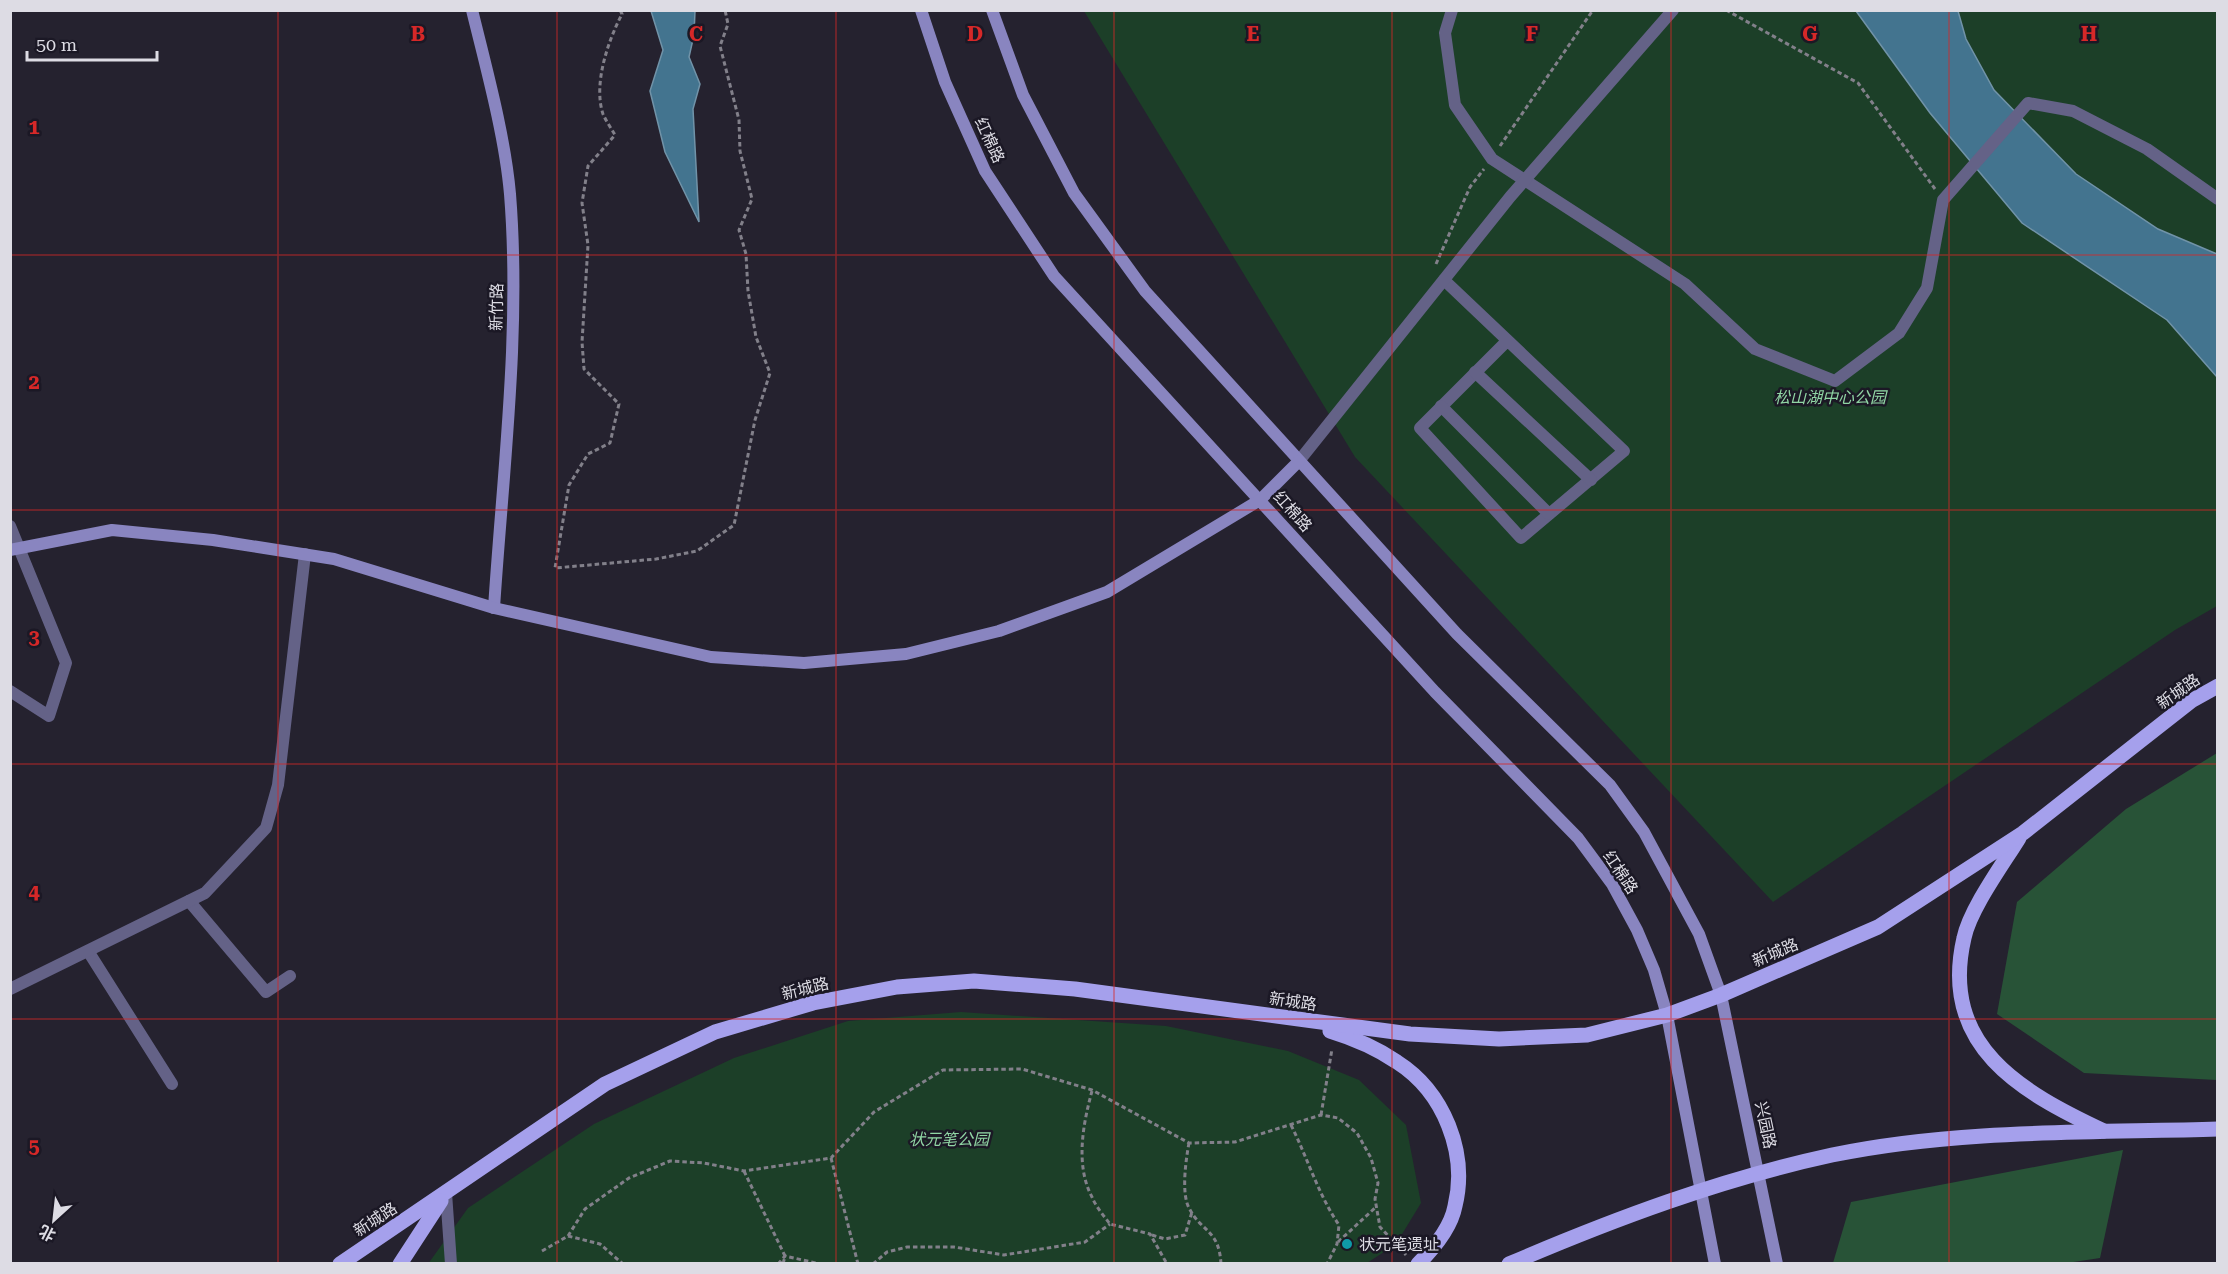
<svg xmlns="http://www.w3.org/2000/svg" width="2228" height="1274" font-family="'Roboto Serif','Noto Sans SC',serif">
  <style>
    .green { fill: #1c3f28 }
    .forest { fill: #285337 }
    .water { fill: #43748f; stroke: #7193a8; stroke-width: 1.5 }
    .lines { fill: none; stroke-linecap: round; stroke-linejoin: round }
    .path { stroke: #82808a; stroke-width: 3; stroke-dasharray: 4.5 3; stroke-linecap: butt }
    .street { stroke: #646287; stroke-width: 12 }
    .secondary { stroke: #8985c0; stroke-width: 12 }
    .primary { stroke: #a5a0ec; stroke-width: 15 }
    .grid { fill: none; stroke: #d62828; stroke-width: 1.5; stroke-opacity: 0.55 }
    .culture-dot { fill: #0f9aa8; stroke: #1b1825; stroke-width: 2 }
    .labels { text-anchor: middle; stroke-width: 5; stroke-linejoin: round; paint-order: stroke }
    .street-label { font-size: 16px; fill: #dddce4; stroke: #1b1825 }
    .park-label { font-size: 16px; font-style: italic; fill: #90d5a4; stroke: #1b1825 }
    .poi-label { font-size: 16px; fill: #dddce4; stroke: #1b1825; text-anchor: start }
    .grid-label { font-size: 20px; text-anchor: middle; font-weight: bold; fill: #d62828; stroke: #1b1825; stroke-width: 5; stroke-linejoin: round; paint-order: stroke }
  </style>
  <rect width="100%" height="100%" fill="#25222f"/>
  <g class="green">
    <polygon points="1084,11 2217,11 2217,606 2175,630 1773,902 1355,457"/>
    <polygon points="961,1012 1166,1026 1288,1051 1359,1080 1406,1125 1421,1203 1396,1244 1367,1263 428,1264 468,1208 594,1124 734,1058 848,1021"/>
  </g>
  <g class="forest">
    <polygon points="2217,753 2217,1080 2084,1073 1997,1014 2017,902 2126,809"/>
    <polygon points="2123,1150 2100,1258 2060,1264 1833,1263 1851,1202"/>
  </g>
  <g class="water">
    <polygon points="651,11 695,11 694,35 689,57 700,84 693,109 699,222 665,152 650,91 663,50"/>
    <polygon points="1856,11 1958,11 1966,39 1994,90 2076,174 2158,229 2217,254 2217,377 2167,320 2022,223 1930,113"/>
  </g>
  <g class="lines">
    <g class="path">
      <path d="M620 10 622 14C608 41 593 84 603 114 606 121 611 128 615 135L588 166 582 203 588 245 582 342 584 369 619 404 610 443 588 454 569 485 555 568 656 559 697 551 734 525 755 420 770 373 756 337 748 291 746 254 739 230 752 199 740 151 739 120 720 46 728 24 725 10"/>
      <polyline points="1726,10 1858,83 1935,189"/>
      <polyline points="1500,146 1593,10"/>
      <polyline points="1436,264 1470,187 1484,169"/>
      <path d="M1092 1091C1083 1124 1075 1165 1092 1197 1096 1207 1104 1216 1110 1224L1150 1234 1167 1264"/>
      <polyline points="1321,1115 1332,1049"/>
      <path d="M1291 1125C1308 1159 1318 1194 1339 1225L1337 1244 1327 1264"/>
      <path d="M1189 1143C1186 1159 1181 1193 1189 1208 1202 1233 1219 1229 1221 1264"/>
      <polyline points="831,1158 858,1264"/>
      <polyline points="744,1171 785,1256 783,1264"/>
      <polyline points="1152,1235 1165,1239 1185,1235 1192,1212"/>
      <polyline points="568,1236 600,1244 623,1264"/>
      <polyline points="1338,1242 1376,1207"/>
      <polyline points="542,1251 568,1236 585,1209 629,1178 670,1161 704,1163 744,1171 831,1158 874,1112 943,1070 1022,1069 1092,1090 1189,1143 1235,1142 1321,1115 1338,1118 1357,1133 1371,1158 1378,1183 1375,1199 1380,1227 1406,1255"/>
      <polyline points="778,1264 785,1256 820,1264"/>
      <polyline points="873,1264 887,1252 907,1247 954,1247 1004,1255 1085,1242 1110,1224"/>
    </g>
    <g class="street">
      <polyline points="1452,10 1445,33 1455,105 1492,159 1685,284 1755,349 1835,381 1899,333 1927,288 1943,200 2028,103 2073,111 2147,149 2218,199"/>
      <polyline points="1444,280 1624,451 1521,538 1420,428 1507,341"/>
      <polyline points="1475,372 1591,480"/>
      <polyline points="1441,406 1549,514"/>
      <polyline points="1299,461 1510,197 1673,10"/>
      <polyline points="10,526 66,663 49,716 10,691"/>
      <polyline points="189,901 266,992 290,976"/>
      <polyline points="88,951 172,1084"/>
      <polyline points="10,989 205,893 266,828 278,785 305,554"/>
      <polyline points="446,1193 451,1264"/>
    </g>
    <g class="secondary">
      <path d="M472 10C486 67 505 136 510 194 521 331 503 470 494 608"/>
      <polyline points="921,10 945,82 985,171 1054,276 1435,692 1578,838 1612,884 1637,930 1654,970 1667,1015 1715,1264"/>
      <polyline points="992,10 1023,95 1074,193 1145,291 1457,634 1610,785 1644,832 1699,934 1721,995 1777,1264"/>
      <polyline points="10,550 112,530 213,540 334,559 494,608 711,657 804,663 906,654 999,631 1107,592 1260,500 1299,461"/>
    </g>
    <g class="primary">
      <path d="M2019 838C2003 864 1970 909 1964 938 1939 1046 2021 1092 2104 1131"/>
      <path d="M1330 1031C1353 1038 1378 1049 1397 1062 1444 1092 1468 1153 1455 1206 1451 1228 1433 1249 1418 1264"/>
      <polyline points="340,1264 605,1084 715,1032 813,1003 897,987 974,981 1075,989 1410,1034 1499,1039 1587,1035 1667,1015 1721,995 1878,927 2023,833 2191,701 2218,686"/>
      <polyline points="400,1264 441,1201"/>
      <path d="M1509 1264C1614 1219 1721 1179 1832 1155 1957 1129 2090 1133 2218 1129"/>
    </g>
  </g>
  <path class="grid" d="M278 10V1264M557 10V1264M836 10V1264M1114 10V1264M1392 10V1264M1671 10V1264M1949 10V1264M10 255H2218M10 510H2218M10 764H2218M10 1019H2218"/>
  <circle class="culture-dot" cx="1347" cy="1244" r="6"/>
  <g class="labels">
    <g class="street-label">
      <text transform="translate(990 140) rotate(65)" y="6">红棉路</text>
      <text transform="translate(496 307) rotate(-89)" y="6">新竹路</text>
      <text transform="translate(1293 511) rotate(48)" y="6">红棉路</text>
      <text transform="translate(2178 691) rotate(-35)" y="6">新城路</text>
      <text transform="translate(1621 872) rotate(56)" y="6">红棉路</text>
      <text transform="translate(1775 952) rotate(-23)" y="6">新城路</text>
      <text transform="translate(805 988) rotate(-14)" y="6">新城路</text>
      <text transform="translate(1293 1001) rotate(8)" y="6">新城路</text>
      <text transform="translate(1766 1125) rotate(78)" y="6">兴园路</text>
      <text transform="translate(375 1219) rotate(-33)" y="6">新城路</text>
    </g>
    <g class="park-label">
      <text x="1830" y="403">松山湖中心公园</text>
      <text x="949" y="1145">状元笔公园</text>
    </g>
    <g class="poi-label">
      <text x="1359" y="1250">状元笔遗址</text>
    </g>
  </g>
  <g class="grid-label">
    <text x="418" y="41">B</text>
    <text x="696" y="41">C</text>
    <text x="975" y="41">D</text>
    <text x="1253" y="41">E</text>
    <text x="1532" y="41">F</text>
    <text x="1810" y="41">G</text>
    <text x="2089" y="41">H</text>
    <text x="34" y="134">1</text>
    <text x="34" y="389">2</text>
    <text x="34" y="644">3</text>
    <text x="34" y="899">4</text>
    <text x="34" y="1153">5</text>
  </g>
  <rect width="2228" height="1274" fill="none" stroke="#dddce4" stroke-width="24"/>
  <g transform="translate(54 1220) rotate(207)" stroke="#1b1825" stroke-width="4.5" paint-order="stroke">
  <path d="M0-4.5L10 22L0 15L-10 22Z" fill="#dddce4"/>
  <text y="-9" font-size="16" font-weight="bold" text-anchor="middle" fill="#dddce4">北</text>
  </g>
  <path d="M27 51v9h130v-9" fill="none" stroke="#dddce4" stroke-width="3"/>
  <text x="36" y="51" font-size="18" fill="#dddce4" stroke="#1b1825" stroke-width="4.5" paint-order="stroke">50 m</text>
</svg>
